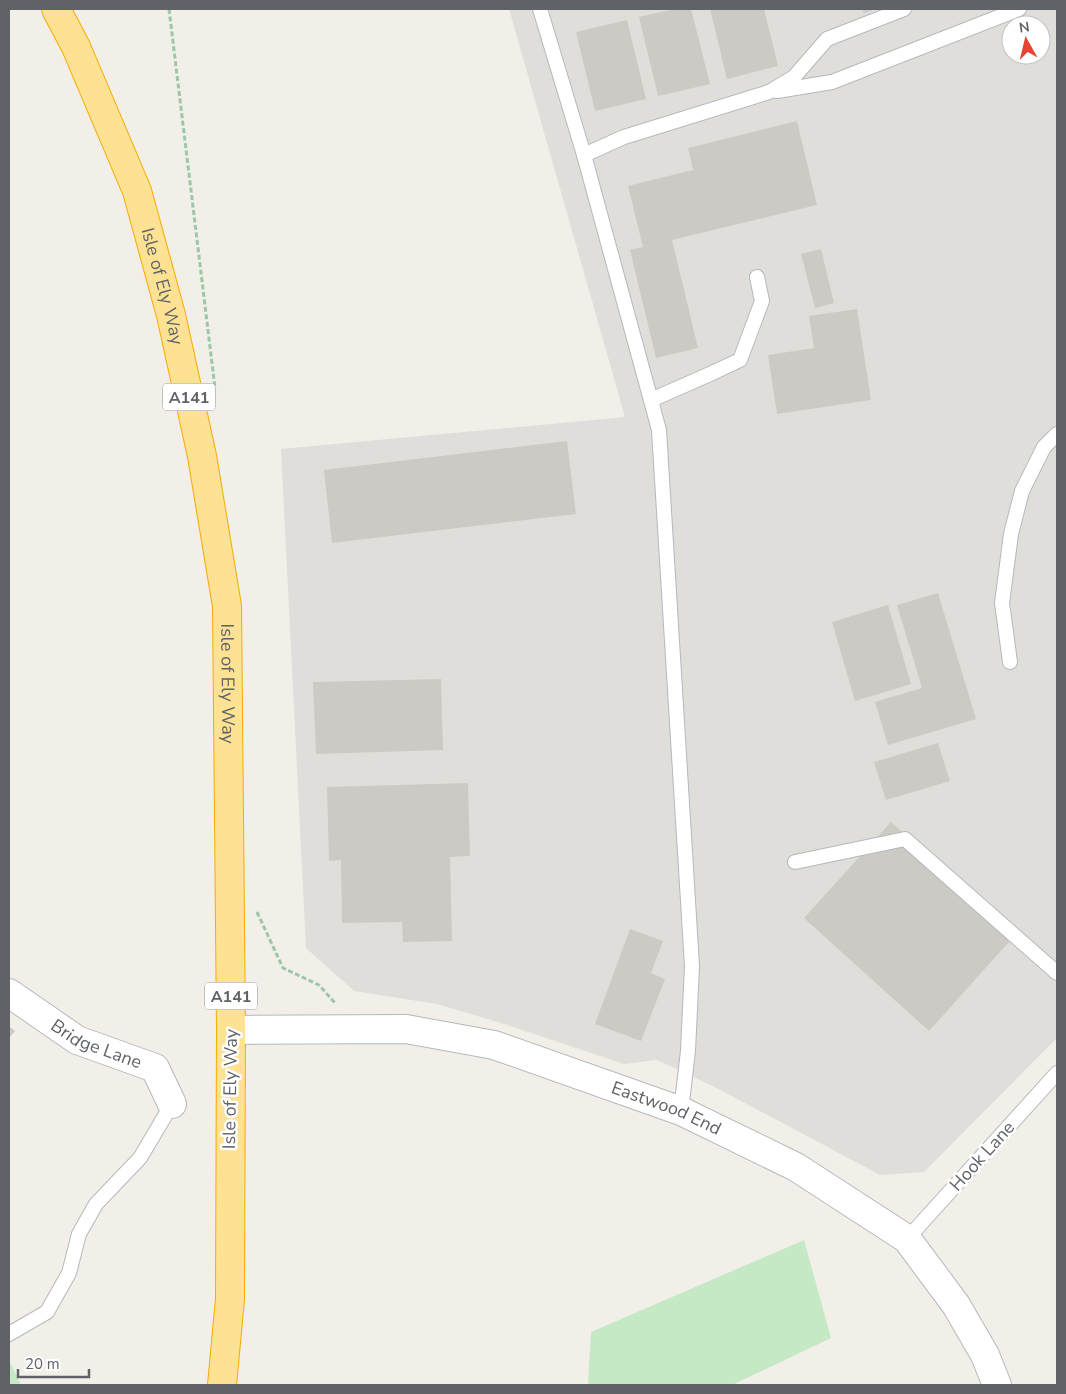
<svg xmlns="http://www.w3.org/2000/svg" width="1066" height="1394" font-family="'Nunito Sans',sans-serif">
  <style>
    .industrial { fill: #e0deda; fill-rule: evenodd }
    .green { fill: #c5e8c5 }
    .building { fill: #cccac5 }
    .lines { fill: none; stroke-linecap: round; stroke-linejoin: round }
    .lane-casing { stroke: #b5b8bc; stroke-width: 16 }
    .street-casing { stroke: #b5b8bc; stroke-width: 30 }
    .highway-casing { stroke: #f9ab00; stroke-width: 30 }
    .path { stroke: #9cc7a9; stroke-width: 3; stroke-dasharray: 5 2.5; stroke-linecap: butt }
    .lane { stroke: #fff; stroke-width: 14 }
    .street { stroke: #fff; stroke-width: 28 }
    .highway { stroke: #fde293; stroke-width: 28 }
    .labels { text-anchor: middle; stroke-width: 5; stroke-linejoin: round; paint-order: stroke }
    .shield { fill: #fff; stroke: #8f9295; stroke-width: 1 }
    .shield-label { font-size: 16px; font-weight: bold; fill: #5f6368 }
    .street-label { font-size: 18px; fill: #5f6368; stroke: #fff }
  </style>
  <rect width="100%" height="100%" fill="#f1efe8"/>
  <path class="industrial" d="M509 9H1057V1038L924 1172 880 1175 715 1087 657 1060 624 1064 501 1023 437 1004 354 991 306 948 281 449 625 417ZM1011 25H1041V55H1011Z"/>
  <g class="green">
    <polygon points="804,1240 831,1338 732,1385 588,1385 591,1332"/>
    <polygon points="11,1364 21,1385 9,1385 9,1365"/>
  </g>
  <g class="building">
    <polygon points="674,9 691,9 710,84 658,96 639,17"/>
    <polygon points="710,9 764,9 778,66 727,79"/>
    <polygon points="862,9 876,9 864,13"/>
    <polygon points="627,20 646,99 595,111 576,32"/>
    <polygon points="797,121 817,205 672,240 698,348 656,358 630,250 643,247 628,186 693,170 688,148"/>
    <polygon points="821,249 834,303 815,308 801,254"/>
    <polygon points="857,309 871,400 777,414 768,355 814,348 809,316"/>
    <polygon points="567,441 576,514 332,543 324,470"/>
    <polygon points="938,593 976,719 888,745 875,702 922,688 897,605"/>
    <polygon points="888,605 911,684 855,701 832,622"/>
    <polygon points="441,679 443,750 316,754 313,682"/>
    <polygon points="938,743 950,781 886,800 874,762"/>
    <polygon points="468,783 470,856 450,857 452,941 403,942 402,922 342,923 341,860 329,861 327,787"/>
    <polygon points="891,822 1016,934 929,1031 804,918"/>
    <polygon points="630,929 663,941 651,973 665,979 641,1041 595,1024"/>
    <polygon points="9,1026 15,1031 9,1038"/>
  </g>
  <g class="lines">
    <g class="lane-casing">
      <g id="lane">
        <polyline points="540,9 584,155 659,430 692,966 688,1051 681,1111"/>
        <polyline points="777,91 832,82 1019,9"/>
        <polyline points="584,155 624,137 769,92 794,77 827,39 904,9"/>
        <polyline points="651,400 710,374 740,360 762,301 757,277"/>
        <polyline points="1010,662 1002,603 1011,534 1022,491 1044,447 1057,434"/>
        <polyline points="795,862 905,839 1057,973"/>
        <polyline points="907,1239 1057,1073"/>
        <polyline points="9,1334 47,1312 69,1273 79,1234 96,1204 140,1158 172,1104"/>
      </g>
    </g>
    <g class="street-casing">
      <g id="street">
        <path id="s1" d="M9 993 77 1040 155 1068 172 1104"/>
        <path id="s2" d="M231 1030 406 1029 494 1045 681 1111 796 1167 907 1239 956 1305 985 1355 997 1385"/>
      </g>
    </g>
    <g class="highway-casing">
      <g id="highway">
        <path id="s3" d="M56 9 76 47 137 191 171 315 202 456 227 606 231 1030 230 1299 222 1385"/>
      </g>
    </g>
    <g class="path">
      <polyline points="169,9 215,388"/>
      <polyline points="257,912 283,968 319,985 335,1003"/>
    </g>
    <use href="#lane" class="lane"/>
    <use href="#street" class="street"/>
    <use href="#highway" class="highway"/>
  </g>
  <g class="labels">
    <g class="shield">
      <rect x="163" y="383.5" width="52" height="27" rx="4"/>
      <rect x="205" y="982.5" width="52" height="27" rx="4"/>
    </g>
    <g class="shield-label">
      <text x="189" y="403">A141</text>
      <text x="231" y="1002">A141</text>
    </g>
    <g class="street-label">
      <text dy="6" stroke="none"><textPath href="#s3" startOffset="298">Isle of Ely Way</textPath></text>
      <text dy="6" stroke="none"><textPath href="#s3" startOffset="702">Isle of Ely Way</textPath></text>
      <text dy="6" stroke="none"><textPath href="#s1" startOffset="102">Bridge Lane</textPath></text>
      <text transform="translate(230 1089) rotate(-89)" y="6">Isle of Ely Way</text>
      <text dy="6" stroke="none"><textPath href="#s2" startOffset="448">Eastwood End</textPath></text>
      <text transform="translate(982 1156) rotate(-48)" y="6">Hook Lane</text>
    </g>
  </g>
  <rect width="1066" height="1394" fill="none" stroke="#5f6368" stroke-width="20"/>
  <g transform="translate(1026 40) rotate(352)"><circle r="24" fill="#ffffff" stroke="#bfc1c3"/>
  <path d="M0-4L9 19L0 12L-9 19Z" fill="#ea4335"/>
  <text y="-8" font-size="14" font-weight="bold" text-anchor="middle" fill="#5f6368">N</text>
  </g>
  <path d="M18 1369v8h71v-8" fill="none" stroke="#5f6368" stroke-width="2.5"/>
  <text x="25" y="1369" font-size="15" fill="#5f6368" stroke="#ffffff" stroke-width="4" paint-order="stroke">20 m</text>
</svg>
